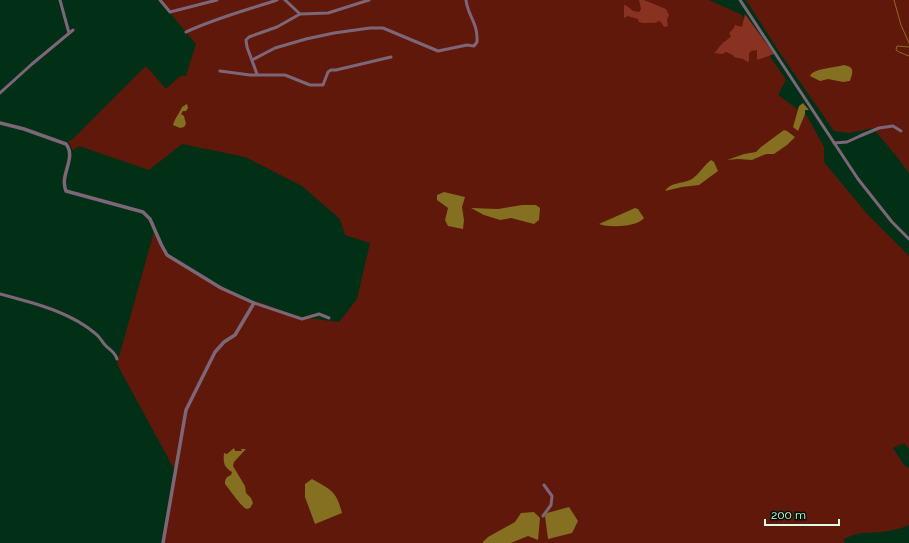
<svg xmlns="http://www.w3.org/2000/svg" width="909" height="543" font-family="Raleway,sans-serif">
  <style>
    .green { fill: #60180a }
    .forest { fill: #893221 }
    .water { fill: #856f20 }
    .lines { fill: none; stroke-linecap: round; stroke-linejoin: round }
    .stream { stroke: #856f20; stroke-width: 1 }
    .minor { stroke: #7c6677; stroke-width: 3 }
    .tertiary { stroke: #7c6677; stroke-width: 3.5 }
  </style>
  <rect width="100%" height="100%" fill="#023016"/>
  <g class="green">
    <path d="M159 0H709L742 15 786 80 778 95 807 116 824 147V162L868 215 909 256V449L904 443 893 448 904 465 909 468V525C894 532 880 532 864 533 857 533 849 537 843 539L845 543H163L175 468 173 467 117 364 154 232 167 255 221 288 254 303 256 301 299 317 339 322 357 299 370 243 345 235 340 219 302 186 245 157 182 144 149 170 79 146 73 150 68 141 72 140 146 66 166 89 180 76H186L196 44Z"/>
    <polygon points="746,0 909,0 909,173 897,157 873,128 849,133 834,131 782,56"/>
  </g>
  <g class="forest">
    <path d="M639 0H644L666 9 669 15 667 20 668 26 664 27 661 22 658 21 656 23C650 22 644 24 639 22L638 19 627 16 625 18 624 17V5L627 6 633 11 639 12 641 9Z"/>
    <path d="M745 14 774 54 757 60V50L751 51 749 54V61L748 62 743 59 734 57 733 55 726 52 722 54 714 53C718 50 718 48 721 45 724 41 728 40 731 36L729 33 734 28 735 25 742 27Z"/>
  </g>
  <g class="water">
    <path d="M844 65C855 67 853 72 850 81L843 82 828 79 820 81 810 76C814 68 834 68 844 65Z"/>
    <polygon points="803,103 809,110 805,110 805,114 798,131 793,127 799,106"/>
    <path d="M187 104 188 108 186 111H183L181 114 184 116 186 124 184 127 180 128 173 125C175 118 179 114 182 107Z"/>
    <polygon points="784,130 787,131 795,137 787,145 774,154 766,154 752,160 738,159 727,160 744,154 756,152 761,147"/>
    <path d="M711 160 714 162 718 171 699 185 682 187 665 191C671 182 681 184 690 180 697 177 704 165 711 160Z"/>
    <polygon points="444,192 465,197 462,207 464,220 463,229 448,226 445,220 448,208 437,200 437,195"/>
    <polygon points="522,205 536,205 540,208 539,220 534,224 511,218 500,220 484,215 471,208 498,209"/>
    <path d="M635 208 638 209 644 218C637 227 609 228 599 224Z"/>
    <path d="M234 448 235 451H242L241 449H246L234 462 233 466 245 486 246 493 251 498 253 503 250 508 247 509C242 508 230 490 225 484 225 479 226 477 231 475L232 472C224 467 223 463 224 453L227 454Z"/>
    <path d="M312 479C331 490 336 490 342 513L315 524 305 497V484Z"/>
    <polygon points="569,507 578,521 572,533 548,539 545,516 547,513"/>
    <polygon points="534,512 540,518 538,540 528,536 511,543 482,543 488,537 515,522 521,513"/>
  </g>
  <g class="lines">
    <g class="stream">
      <polyline points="894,0 901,25 909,43"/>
      <polyline points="909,47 897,46 896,50 899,52 909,56"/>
    </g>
    <g class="minor">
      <polyline points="60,0 69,33"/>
      <polyline points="160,0 170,12 217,0"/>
      <polyline points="285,0 300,14"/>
      <polyline points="740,0 858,179 892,222 909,239"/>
      <path d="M186 32C216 18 247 10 277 0"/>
      <path d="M252 60 275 48 306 39 334 33 370 28H383L438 51 467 45 474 46 477 42C478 22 468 17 466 0"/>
      <polyline points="220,71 250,75 285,75 310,85 323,85 328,72 331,70 336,70 391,57"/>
      <polyline points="257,74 247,47 246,40 249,37 277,27 300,14 328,13 369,0"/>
      <polyline points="0,93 32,64 73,30"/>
      <polyline points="834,143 847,142 860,136 879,128 893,126 901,131"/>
      <path d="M0 294C33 303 69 311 96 334 100 337 102 342 106 346 111 351 115 352 117 359"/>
      <polyline points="254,303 302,319 319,314 329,318"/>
      <polyline points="543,516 551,505 552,496 544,485"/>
    </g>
    <path class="tertiary" d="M0 123 24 129 66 144C77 158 59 175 66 191L143 212 150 219 161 244 167 255 221 288 254 303 235 335 224 342 215 352 186 410 163 543"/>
  </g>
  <path d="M765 519v6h74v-6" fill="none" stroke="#ddfbe4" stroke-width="2"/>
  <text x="771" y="519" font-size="12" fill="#ddfbe4" stroke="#011507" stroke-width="3" paint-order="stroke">200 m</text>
</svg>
